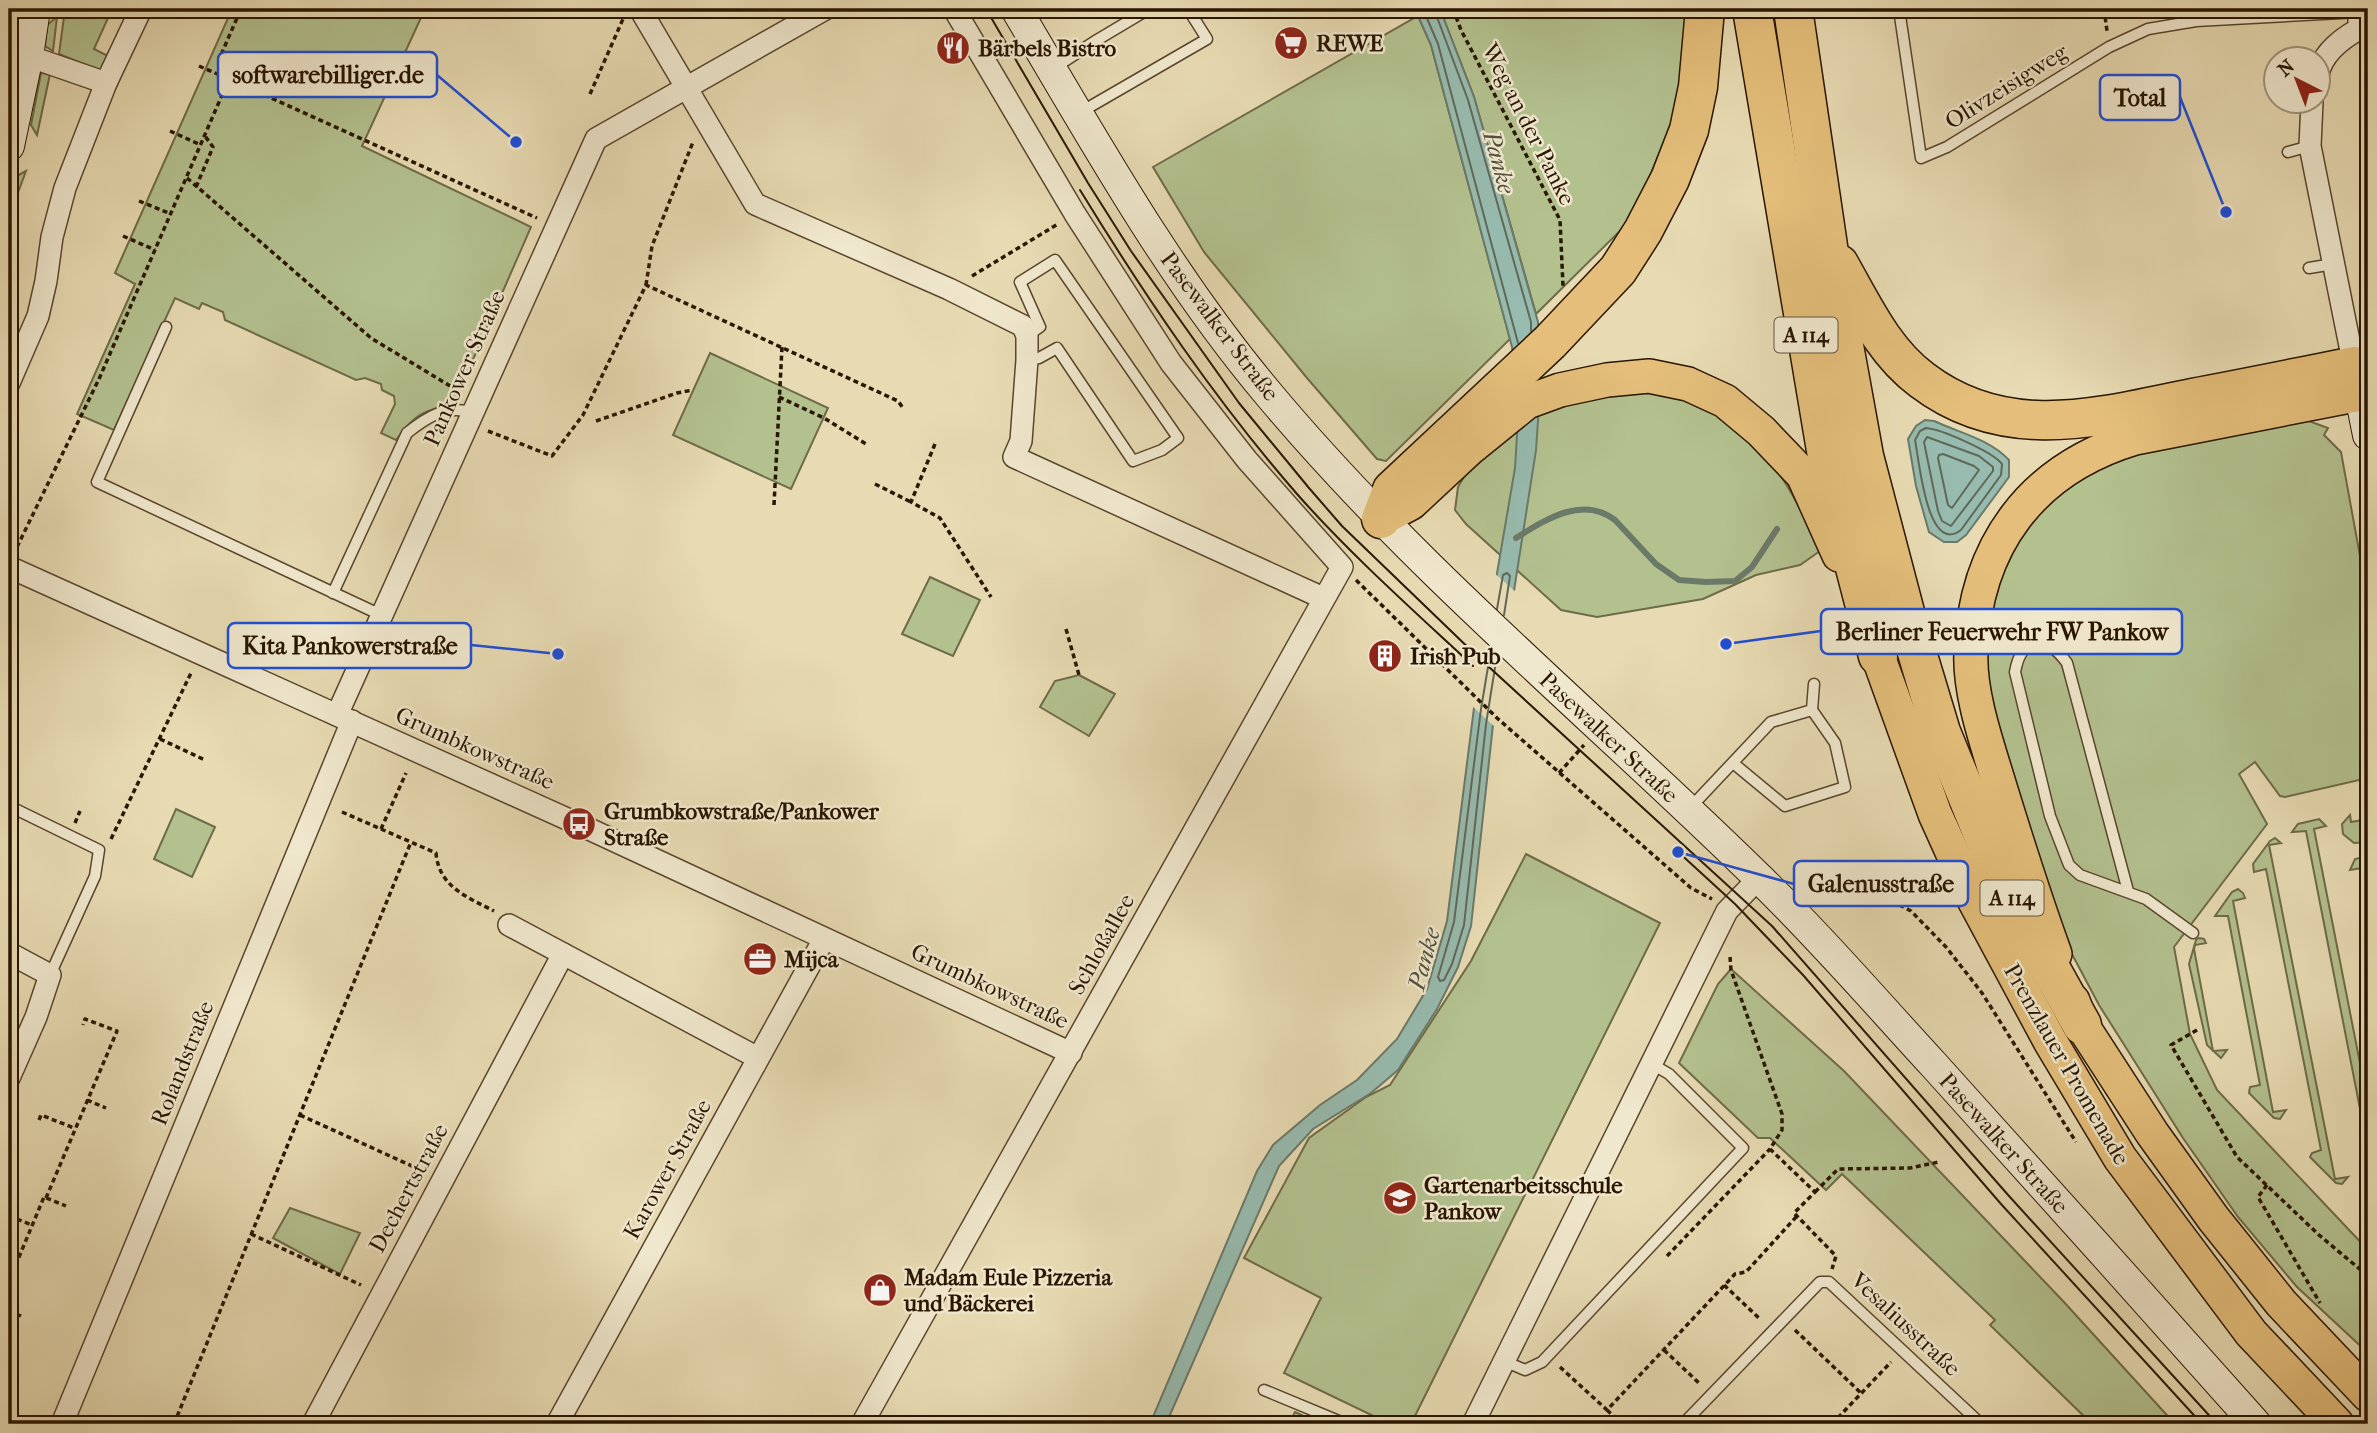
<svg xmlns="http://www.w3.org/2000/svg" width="2377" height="1433" font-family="'IM FELL French Canon',serif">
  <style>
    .green { fill: #b3c18f; stroke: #6e6b48; stroke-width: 2 }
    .water { fill: #97bbaf; stroke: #6b7969; stroke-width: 2 }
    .pier { fill: #e8dbb3 }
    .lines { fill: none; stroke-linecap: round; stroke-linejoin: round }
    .shore { stroke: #606858; stroke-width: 2 }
    .stream { stroke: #6b7969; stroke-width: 6 }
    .lane-casing { stroke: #59462d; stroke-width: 13 }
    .street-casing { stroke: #59462d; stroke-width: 24 }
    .secondary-casing { stroke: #291500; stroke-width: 32 }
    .primary-casing { stroke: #291500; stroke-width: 36 }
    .highway-casing { stroke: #291500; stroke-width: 41 }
    .path { stroke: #291500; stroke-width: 3.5; stroke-dasharray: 5 3.5; stroke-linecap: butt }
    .lane { stroke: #f0e8ce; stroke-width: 10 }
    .street { stroke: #f0e8ce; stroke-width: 21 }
    .secondary { stroke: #f0e8ce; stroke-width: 30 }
    .primary { stroke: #e4be7a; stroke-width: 33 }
    .highway { stroke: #e4be7a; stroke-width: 38 }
    .tram { stroke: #291500; stroke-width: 2 }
    .labels { text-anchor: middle; stroke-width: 5; stroke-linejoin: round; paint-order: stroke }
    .shield { fill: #f0e8ce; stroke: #65543e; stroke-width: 2 }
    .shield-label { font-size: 21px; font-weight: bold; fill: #291500 }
    .poi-label { font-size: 23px; font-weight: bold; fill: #291500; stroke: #f0e8ce; text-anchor: start }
    .street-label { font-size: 23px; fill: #291500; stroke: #f0e8ce }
    .water-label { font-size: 24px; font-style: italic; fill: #504f3d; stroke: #f0e8ce }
    .leader { fill: none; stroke: #1d4ed8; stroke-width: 2.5 }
    .callout-dot { fill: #1d4ed8; stroke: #f0e8ce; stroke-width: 2.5 }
    .callout { fill: #f0e8ce; stroke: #1d4ed8; stroke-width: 2.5 }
    .callout-label { font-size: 24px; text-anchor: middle; font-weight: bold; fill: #291500 }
  </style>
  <rect width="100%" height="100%" fill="#e8dbb3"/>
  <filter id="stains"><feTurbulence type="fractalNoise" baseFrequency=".00286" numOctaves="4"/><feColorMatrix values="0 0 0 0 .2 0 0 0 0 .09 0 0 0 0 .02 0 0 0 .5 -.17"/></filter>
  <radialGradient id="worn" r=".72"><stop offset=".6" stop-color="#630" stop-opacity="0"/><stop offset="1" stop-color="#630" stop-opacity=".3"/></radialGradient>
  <g class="green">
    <polygon points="65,9 112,9 94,49 108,56 103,72 59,54"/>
    <path d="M232 9H425L362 146 531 227 454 403C422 412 416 413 396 440L381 433 395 404 394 396 382 390 381 384 365 378 356 380 225 320 223 312 202 303 199 309 175 298 114 430 77 414 135 284 115 273Z"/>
    <polygon points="1410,9 1415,9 1431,45 1510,339 1386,461 1377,459 1307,378 1204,252 1153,167 1414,18"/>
    <polygon points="1440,9 1691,9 1687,87 1632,219 1536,314 1474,97"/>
    <polygon points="57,17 53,51 45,46 47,25"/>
    <polygon points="41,73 50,74 37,135 31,125"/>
    <polygon points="26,171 9,217 9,193 15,177"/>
    <polygon points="710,353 828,408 791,489 673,435"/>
    <path d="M1629 388C1660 395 1694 399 1722 416 1769 445 1799 502 1820 551L1800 565 1756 575 1703 599 1597 617 1561 610 1466 524 1455 510 1458 487 1472 463 1539 406Z"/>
    <polygon points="2306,420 2328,428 2324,435 2341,452 2368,600 2368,778 2285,797 2280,796 2255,762 2239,774 2267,824 2174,947 2190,1034 2217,1090 2368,1250 2368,1353 2297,1287 2238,1217 2183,1138 2099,1005 2064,939 1993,709 1986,669 1994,592 2017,537 2060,490 2115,458"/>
    <polygon points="930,577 980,600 953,656 902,634"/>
    <polygon points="1079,675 1115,694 1089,736 1040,707 1055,681"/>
    <polygon points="176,809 215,827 192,877 154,859"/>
    <polygon points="2350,815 2351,822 2368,819 2368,842 2354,843 2343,834 2342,824"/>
    <polygon points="2319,819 2326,826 2314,829 2368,1104 2368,1150 2306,831 2292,832 2298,824"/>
    <polygon points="2275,838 2281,843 2269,845 2335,1179 2348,1177 2342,1184 2336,1183 2310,1157 2312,1153 2321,1150 2266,869 2254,872 2253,864 2270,841"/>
    <polygon points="1526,854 1660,923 1411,1424 1390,1424 1284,1373 1321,1298 1244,1258 1309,1138 1366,1097 1390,1085 1471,961"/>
    <polygon points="2368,856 2368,899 2362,868 2350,870 2355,859"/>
    <polygon points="2238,889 2243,893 2245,898 2233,901 2273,1112 2286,1110 2280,1119 2274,1118 2249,1093 2250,1087 2260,1085 2228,916 2215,916 2232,892"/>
    <polygon points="2199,938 2204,939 2206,943 2195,945 2194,949 2213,1051 2227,1050 2221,1058 2207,1045 2189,964 2196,940"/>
    <polygon points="1731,969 1844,1071 2063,1301 2175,1424 2092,1424 1990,1325 1995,1320 1842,1174 1826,1190 1770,1138 1758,1138 1679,1063 1718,984"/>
    <polygon points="290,1208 360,1233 340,1274 273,1238"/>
    <polygon points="1295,1412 1321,1424 1289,1424"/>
  </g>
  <g class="water">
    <polygon points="1415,9 1440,9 1474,97 1538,322 1539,406 1536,450 1493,725 1471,926 1458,967 1437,1009 1398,1070 1371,1093 1313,1129 1279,1166 1166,1424 1150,1424 1257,1171 1273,1145 1320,1105 1357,1080 1397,1039 1427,989 1447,921 1474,708 1515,468 1518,418 1512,347 1431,45"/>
    <path d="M1925 420 1934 421C1960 433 1989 439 2009 460V477L1966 535 1957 542H1944L1929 532 1916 486 1908 439 1916 426Z"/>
  </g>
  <polygon class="pier" points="1493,572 1517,593 1495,727 1471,705"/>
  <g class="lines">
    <g class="shore">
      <polyline points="1423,9 1438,44 1518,343"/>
      <polyline points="1434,9 1468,100 1531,322 1531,331"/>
      <path d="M1926 428C1941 429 1993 452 2002 464L2001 475 1961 530C1927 556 1919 459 1915 440L1920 431Z"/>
      <polygon points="1927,437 1979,456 1993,467 1993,471 1951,526 1942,521 1938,511 1924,442"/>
      <polygon points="1943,454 1974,466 1979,470 1952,508 1948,505 1938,458 1939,455"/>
      <polyline points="1497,609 1503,575 1507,573 1510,576 1504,615"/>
      <polyline points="1491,649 1481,709 1454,922 1438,977 1440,981 1444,980 1452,964 1464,925 1486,724 1497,655"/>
    </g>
    <path class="stream" d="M1516 538C1545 520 1582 495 1615 520L1656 564 1679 580 1706 582 1735 581 1752 567 1777 529"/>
    <g class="lane-casing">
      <g id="lane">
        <polyline points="1899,9 1921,158 1947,147 2109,47 2148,29 2196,21 2359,12 2359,9"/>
        <polyline points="1054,68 1097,40 1149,9"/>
        <polyline points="1079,113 1207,39 1188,9"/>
        <polyline points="2288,152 2310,146"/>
        <polyline points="2309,268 2333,264"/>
        <polyline points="166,327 97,482 381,615"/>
        <polyline points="1027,360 1039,358 1057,348 1133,461 1162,450 1178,438 1055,260 1020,282 1040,327 1027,336"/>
        <path d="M333 593 407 433C427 417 447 404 473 413"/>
        <polyline points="1733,763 1785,806 1845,787 1835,743 1812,710"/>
        <polyline points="9,806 99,850 95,876 50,975"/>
        <polyline points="1690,808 1771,722 1812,710 1814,684"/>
        <path d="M2128 891 2067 663C2046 634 2022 635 2015 672L2050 816 2069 865 2080 875 2146 899 2193 933"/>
        <polyline points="1504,1361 1525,1370 1542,1362 1743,1148 1669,1074 1652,1064"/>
        <polyline points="1264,1390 1346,1424"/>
        <polyline points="1683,1424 1820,1282 1829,1282 1981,1424"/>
      </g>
    </g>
    <g class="street-casing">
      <g id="street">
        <polyline points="640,9 755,204 949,289 1023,326 1027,336 1027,360 1021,441 1014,457 1323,598"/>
        <polyline points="28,56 106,83"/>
        <path d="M2318 75C2322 53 2341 39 2359 29V12"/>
        <polyline points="2312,102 2310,146 2354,366"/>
        <polyline points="9,383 38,316 46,281 52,237 65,188 106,83 141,9"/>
        <polyline points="9,567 587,828 1071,1053"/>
        <polyline points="337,715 596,139 825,9"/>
        <polyline points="509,925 758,1058"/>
        <polyline points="9,953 50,975 36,1017 9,1078"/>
        <polyline points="62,1424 352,721"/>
        <polyline points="313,1424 563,954"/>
        <polyline points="557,1424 824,939"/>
        <polyline points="862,1424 1342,567 1247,460 1171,363 1075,214 954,9"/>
        <polyline points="1473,1424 1727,911 1759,878"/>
      </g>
    </g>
    <g class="secondary-casing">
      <g id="secondary">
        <path d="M1016 9C1095 142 1171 279 1271 397 1418 572 1595 717 1758 877 1819 936 1875 1001 1933 1064 2041 1183 2149 1304 2256 1424"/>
        <polyline points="9,146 28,56 35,9"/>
        <polyline points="2355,370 2368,435"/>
      </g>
    </g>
    <g class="primary-casing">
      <g id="primary">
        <polyline points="1381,519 1411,503 1469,449 1527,402 1560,390 1607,380 1649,376 1688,384 1725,401 1761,431 1803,475 1839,555"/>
        <polyline points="1869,631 1935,814 1973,898 2050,1041 2120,1158 2251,1333 2337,1424"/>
        <path d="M2055 954C2034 896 2015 836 1997 777 1986 741 1969 691 1971 653 1975 545 2032 469 2135 438L2360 394"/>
        <polyline points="2073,1001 2082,1025 2152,1133 2213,1218 2281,1303 2368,1395"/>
      </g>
    </g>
    <g class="highway-casing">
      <g id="highway">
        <polyline points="1752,9 1829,468 1878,656"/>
        <polyline points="1793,9 1837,307 1864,456 1906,616 1941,732 2002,881 2082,1025"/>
        <path d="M1839 264C1863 306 1883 351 1922 380 2006 444 2099 417 2192 398 2246 388 2300 377 2354 366"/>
        <polyline points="1381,519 1392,490 1550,342 1618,270 1643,231 1670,179 1689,130 1698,87 1705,9"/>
      </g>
    </g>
    <g class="path">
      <polyline points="1453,9 1461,30 1560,220 1563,286"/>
      <polyline points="2104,9 2107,31"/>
      <polyline points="199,66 229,79 220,57 241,9"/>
      <polyline points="590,94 623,19"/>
      <polyline points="170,131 201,145"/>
      <polyline points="187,178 371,338 460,392"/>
      <polyline points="196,187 213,147 205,136"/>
      <polyline points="139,201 171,214"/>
      <polyline points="123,236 155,250"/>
      <polyline points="972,276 1058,224"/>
      <polyline points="646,285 652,246 693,142"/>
      <polyline points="779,397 824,418 866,444"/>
      <polyline points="596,421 677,393 693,390"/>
      <polyline points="488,431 552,456 583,415 646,285 898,401 903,408"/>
      <polyline points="935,444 911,502 940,518 991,597"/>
      <polyline points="875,484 911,502"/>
      <polyline points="774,505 782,347"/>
      <polyline points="17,547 99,379 229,79 537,218"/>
      <polyline points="1356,580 1497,718 1691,888 1712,899"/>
      <polyline points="1066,629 1079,675"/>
      <polyline points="160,739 205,760"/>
      <polyline points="1559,773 1584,745"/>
      <path d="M342 812 436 853C439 887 467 897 494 911"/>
      <polyline points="75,823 80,811"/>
      <polyline points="381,829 406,773"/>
      <polyline points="111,839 191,673"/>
      <polyline points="1811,894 1832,885 1858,890 1886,898 1911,911 1946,947 1982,993 2076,1142"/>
      <polyline points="1730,957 1731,970 1782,1114 1782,1130 1770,1149 1815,1192 1794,1213 1836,1256 1832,1269"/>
      <polyline points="2197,1030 2171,1045 2237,1157 2319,1235 2368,1276"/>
      <polyline points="87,1100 106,1108"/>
      <polyline points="300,1115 423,1171"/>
      <polyline points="39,1120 41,1115 74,1128"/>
      <polyline points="2267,1185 2258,1197 2320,1303"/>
      <polyline points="1815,1192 1838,1169 1910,1168 1939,1162"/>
      <polyline points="46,1198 117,1031 85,1019 83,1025"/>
      <polyline points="9,1216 32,1225"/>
      <polyline points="251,1234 361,1285"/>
      <polyline points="1667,1256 1770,1149"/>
      <polyline points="9,1281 44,1197 66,1206"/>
      <polyline points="1724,1285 1761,1320"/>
      <polyline points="9,1311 21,1316"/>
      <polyline points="1795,1330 1862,1394"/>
      <polyline points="1664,1350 1700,1384"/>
      <polyline points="1560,1367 1607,1410 1735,1274 1746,1272 1797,1216"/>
      <polyline points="1607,1410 1622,1424"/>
      <polyline points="174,1424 411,842"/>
      <polyline points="277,1424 291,1422"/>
      <polyline points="1832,1424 1891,1362"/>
    </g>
    <use href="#lane" class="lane"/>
    <use href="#street" class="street"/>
    <use href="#secondary" class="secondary"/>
    <use href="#primary" class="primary"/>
    <use href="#highway" class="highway"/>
    <g class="tram">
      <polyline points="986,9 1088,183 1131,251 1239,403 1309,488 1342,526 1478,657 1772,926 2009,1196 2217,1424"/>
      <path d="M1080 190C1145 296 1215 400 1297 494 1351 555 1413 610 1473 666"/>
      <polyline points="1675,849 1735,904 1803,975 2001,1204 2202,1424"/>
    </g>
  </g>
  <defs>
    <g id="supermarket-disc" transform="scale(1.75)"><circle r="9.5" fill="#8f2418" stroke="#f0e8ce"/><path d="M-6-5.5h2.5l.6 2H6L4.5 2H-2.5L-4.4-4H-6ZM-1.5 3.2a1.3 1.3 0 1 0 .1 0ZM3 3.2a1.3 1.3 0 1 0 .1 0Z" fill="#fff"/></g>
    <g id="restaurant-disc" transform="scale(1.75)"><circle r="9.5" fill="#8f2418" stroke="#f0e8ce"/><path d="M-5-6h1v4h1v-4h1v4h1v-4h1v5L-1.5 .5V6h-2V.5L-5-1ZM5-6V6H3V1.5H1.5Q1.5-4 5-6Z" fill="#fff"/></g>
    <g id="building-disc" transform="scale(1.75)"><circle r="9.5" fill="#8f2418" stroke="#f0e8ce"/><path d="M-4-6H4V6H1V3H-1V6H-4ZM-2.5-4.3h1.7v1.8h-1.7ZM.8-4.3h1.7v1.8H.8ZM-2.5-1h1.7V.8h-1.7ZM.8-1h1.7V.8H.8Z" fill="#fff"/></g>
    <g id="bus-disc" transform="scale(1.75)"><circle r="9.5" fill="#8f2418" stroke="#f0e8ce"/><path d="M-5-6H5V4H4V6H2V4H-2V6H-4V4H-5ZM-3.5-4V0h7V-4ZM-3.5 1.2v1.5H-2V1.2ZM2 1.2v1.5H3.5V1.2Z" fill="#fff"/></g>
    <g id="office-disc" transform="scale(1.75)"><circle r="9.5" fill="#8f2418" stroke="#f0e8ce"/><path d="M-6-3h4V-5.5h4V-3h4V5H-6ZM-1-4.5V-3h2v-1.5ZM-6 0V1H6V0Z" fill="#fff"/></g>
    <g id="school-disc" transform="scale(1.75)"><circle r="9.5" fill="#8f2418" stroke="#f0e8ce"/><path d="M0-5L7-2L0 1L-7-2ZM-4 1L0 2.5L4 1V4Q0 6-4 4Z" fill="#fff"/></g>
    <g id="shop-disc" transform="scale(1.75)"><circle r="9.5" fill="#8f2418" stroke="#f0e8ce"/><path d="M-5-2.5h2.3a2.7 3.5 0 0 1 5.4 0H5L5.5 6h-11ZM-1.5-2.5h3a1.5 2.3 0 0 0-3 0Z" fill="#fff"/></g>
  </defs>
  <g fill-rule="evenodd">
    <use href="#supermarket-disc" x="1291" y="43"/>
    <use href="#restaurant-disc" x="953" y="48"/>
    <use href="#building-disc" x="1385" y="656"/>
    <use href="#bus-disc" x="579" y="824"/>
    <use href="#office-disc" x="760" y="959"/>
    <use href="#school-disc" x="1400" y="1198"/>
    <use href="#shop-disc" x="880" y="1290"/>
  </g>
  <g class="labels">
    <g class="shield">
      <rect x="1774.5" y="317.5" width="63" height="35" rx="5"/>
      <rect x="1980.5" y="880.5" width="63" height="35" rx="5"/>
    </g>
    <g class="shield-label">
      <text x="1806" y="342">A 114</text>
      <text x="2012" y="905">A 114</text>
    </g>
    <g class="poi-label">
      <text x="1316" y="51">REWE</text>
      <text x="978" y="56">Bärbels Bistro</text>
      <text x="1410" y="664">Irish Pub</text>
      <text x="604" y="819">Grumbkowstraße/Pankower<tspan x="604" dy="26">Straße</tspan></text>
      <text x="784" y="967">Mijca</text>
      <text x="1424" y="1193">Gartenarbeitsschule<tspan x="1424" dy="26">Pankow</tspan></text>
      <text x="904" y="1285">Madam Eule Pizzeria<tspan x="904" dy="26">und Bäckerei</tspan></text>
    </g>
    <g class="street-label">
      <text transform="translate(2006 86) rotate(-32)" y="8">Olivzeisigweg</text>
      <text transform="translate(1529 124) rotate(63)" y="8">Weg an der Panke</text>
      <text transform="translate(1220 326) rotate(53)" y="8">Pasewalker Straße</text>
      <text transform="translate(464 368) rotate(-66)" y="8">Pankower Straße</text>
      <text transform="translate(1609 737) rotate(43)" y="8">Pasewalker Straße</text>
      <text transform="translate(475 748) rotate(24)" y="8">Grumbkowstraße</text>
      <text transform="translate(1101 944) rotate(-61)" y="8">Schloßallee</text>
      <text transform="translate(990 986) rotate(25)" y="8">Grumbkowstraße</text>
      <text transform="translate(182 1063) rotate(-68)" y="8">Rolandstraße</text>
      <text transform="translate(2067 1064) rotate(60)" y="8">Prenzlauer Promenade</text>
      <text transform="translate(2004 1143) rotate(48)" y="8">Pasewalker Straße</text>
      <text transform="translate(667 1169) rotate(-61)" y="8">Karower Straße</text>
      <text transform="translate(408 1188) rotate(-62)" y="8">Dechertstraße</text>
      <text transform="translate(1906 1324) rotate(43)" y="8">Vesaliusstraße</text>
    </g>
    <g class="water-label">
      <text transform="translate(1499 162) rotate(75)" y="8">Panke</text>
      <text transform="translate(1424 959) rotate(-75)" y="8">Panke</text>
    </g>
  </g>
  <path class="leader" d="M516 142L437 75M2226 212L2180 97M1726 644L1821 631M558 654L471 645M1678 852L1794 884"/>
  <g class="callout-dot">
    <circle cx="516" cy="142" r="7"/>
    <circle cx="2226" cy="212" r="7"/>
    <circle cx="1726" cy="644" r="7"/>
    <circle cx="558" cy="654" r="7"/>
    <circle cx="1678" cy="852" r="7"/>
  </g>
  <g class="callout">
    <rect x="218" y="52" width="219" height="45" rx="7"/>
    <rect x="2100" y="75" width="80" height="45" rx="7"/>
    <rect x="1821" y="609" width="361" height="45" rx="7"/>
    <rect x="228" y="623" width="243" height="45" rx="7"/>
    <rect x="1794" y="861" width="174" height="45" rx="7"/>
  </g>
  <g class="callout-label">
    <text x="328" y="83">softwarebilliger.de</text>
    <text x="2140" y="106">Total</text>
    <text x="2002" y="640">Berliner Feuerwehr FW Pankow</text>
    <text x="350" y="654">Kita Pankowerstraße</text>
    <text x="1881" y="892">Galenusstraße</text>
  </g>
  <rect width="2377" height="1433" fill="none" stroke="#e8dbb3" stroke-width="35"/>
  <rect x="10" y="10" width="2356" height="1412" fill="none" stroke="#291500" stroke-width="3.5"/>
  <rect x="18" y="18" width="2342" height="1398" fill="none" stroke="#291500" stroke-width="2"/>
  <g transform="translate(2297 80) rotate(318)"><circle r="33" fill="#f0e8ce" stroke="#a0947c" stroke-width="2"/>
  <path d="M0-5L12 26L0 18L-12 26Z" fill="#8f2418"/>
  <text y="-10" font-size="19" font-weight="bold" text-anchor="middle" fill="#291500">N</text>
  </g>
  <rect width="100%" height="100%" filter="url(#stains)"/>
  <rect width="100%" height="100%" fill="url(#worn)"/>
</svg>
